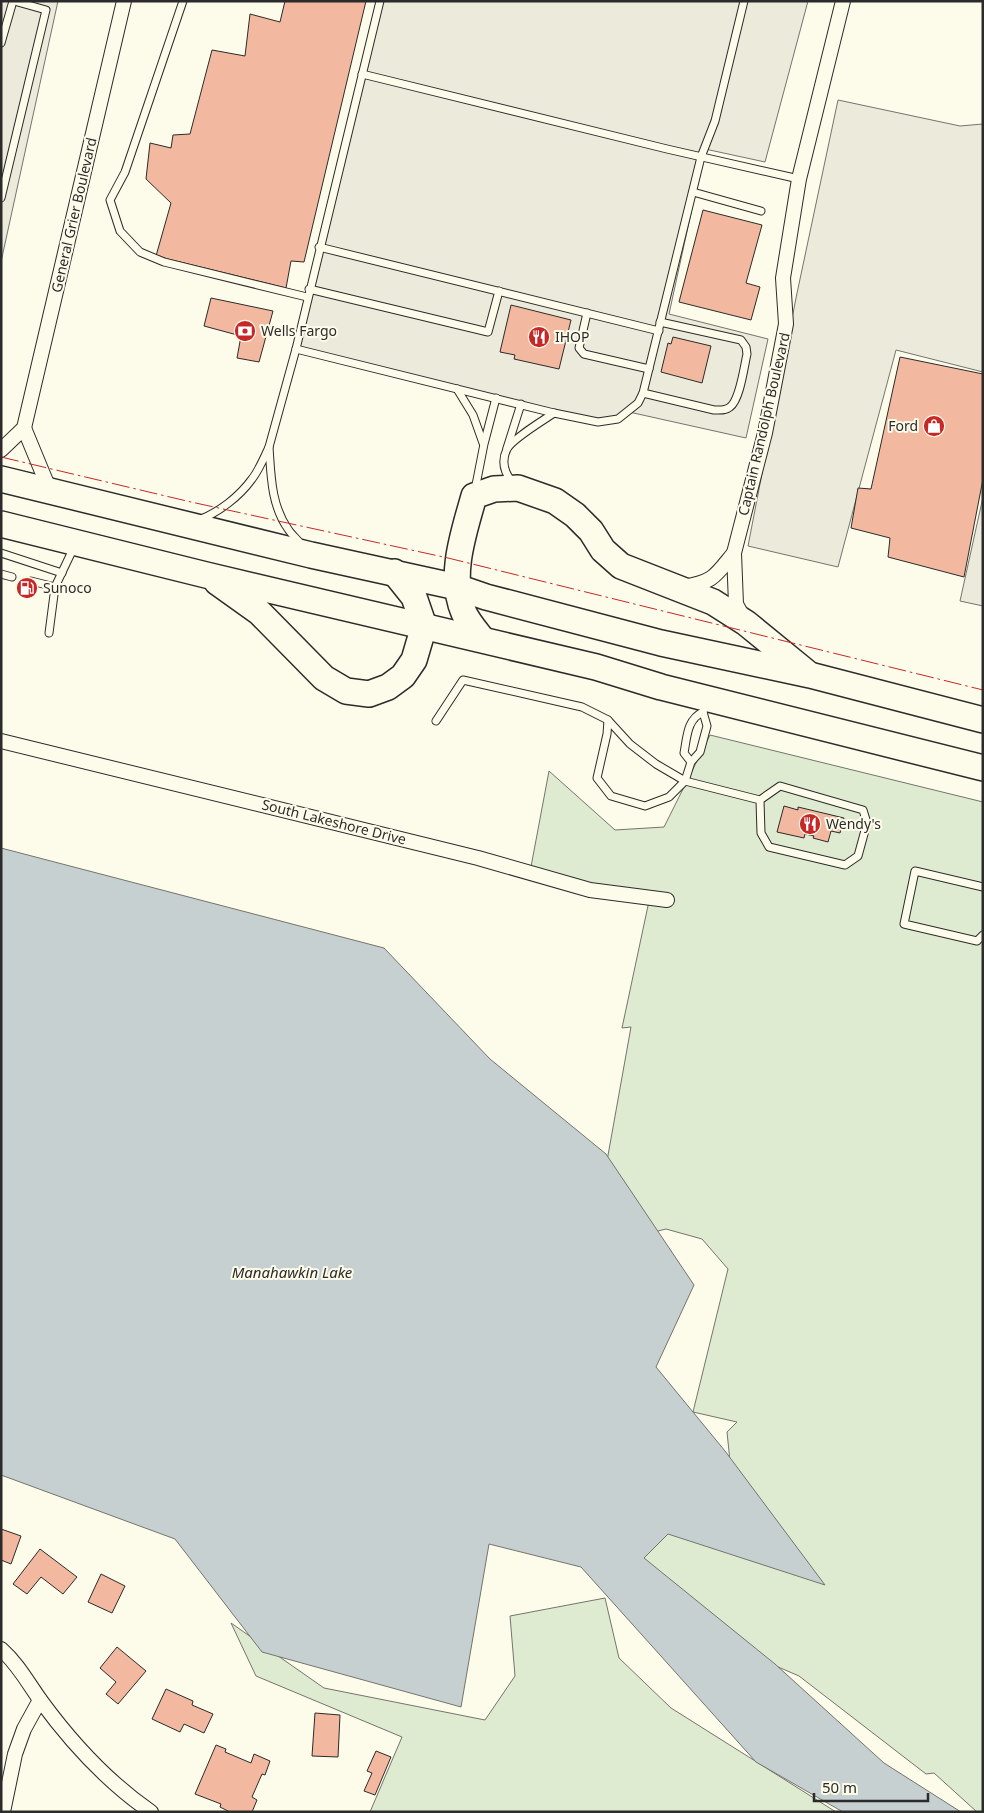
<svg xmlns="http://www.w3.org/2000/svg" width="984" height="1813" font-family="'Noto Sans',sans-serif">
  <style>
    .green { fill: #deebd1; stroke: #74746e }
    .parking { fill: #eceadb; stroke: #74746e }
    .water { fill: #c7d0d0; stroke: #74746e }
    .building { fill: #f2b8a0; stroke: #2b2b2b }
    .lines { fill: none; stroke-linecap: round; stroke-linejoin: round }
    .lane-casing { stroke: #2b2b2b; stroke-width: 9 }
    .street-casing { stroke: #2b2b2b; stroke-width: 16 }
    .highway-casing { stroke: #2b2b2b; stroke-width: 28 }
    .lane { stroke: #fdfbea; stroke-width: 7 }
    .street { stroke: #fdfbea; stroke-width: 14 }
    .highway { stroke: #fdfbea; stroke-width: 25 }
    .power { stroke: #c62828; stroke-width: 1; stroke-dasharray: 18 4 2.5 4; stroke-linecap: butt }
    .labels { text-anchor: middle; stroke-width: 4; stroke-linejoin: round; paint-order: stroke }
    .street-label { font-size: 14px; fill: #2b2b2b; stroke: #fdfbea }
    .poi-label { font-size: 14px; fill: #2b2b2b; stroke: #fdfbea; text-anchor: start }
    .water-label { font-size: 15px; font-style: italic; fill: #2b2b2b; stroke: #fdfbea }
  </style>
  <rect width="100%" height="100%" fill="#fdfbea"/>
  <g class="green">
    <polygon points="710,735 983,802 983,1812 977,1812 934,1773 926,1774 799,1676 739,1650 625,1555 732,1481 727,1432 737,1422 693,1412 728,1269 702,1239 666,1229 654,1232 605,1172 631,1027 622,1028 649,901 530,872 549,771 615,830 664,827"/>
    <polygon points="605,1598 619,1658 671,1708 836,1812 370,1812 402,1737 256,1676 231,1623 324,1688 485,1720 515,1676 510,1616"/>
  </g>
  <g class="parking">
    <polygon points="1,1 58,1 1,262"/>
    <polygon points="380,1 808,1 765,162 705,149 669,314 768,339 746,438 629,412 598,422 296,349"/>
    <polygon points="838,100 960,126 983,124 983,372 896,350 838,567 748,546 796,298"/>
    <polygon points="983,497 983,606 960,601"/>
  </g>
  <polygon class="water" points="1,848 384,948 490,1059 606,1154 694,1285 656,1367 725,1451 825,1585 668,1534 644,1558 775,1664 884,1763 961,1812 843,1812 756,1762 581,1567 489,1544 461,1707 262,1652 175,1539 1,1475"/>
  <g class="building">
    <polygon points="285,1 366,1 304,262 291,261 286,288 156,256 171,203 146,179 150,143 171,148 173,135 190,134 212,50 245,56 250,14 280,22"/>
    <polygon points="703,210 762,225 746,283 760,287 751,320 679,302"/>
    <polygon points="211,298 273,311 259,362 237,358 241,336 204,326"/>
    <polygon points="511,305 571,320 559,369 514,359 515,355 500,352"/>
    <polygon points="673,337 711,346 702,383 661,372 668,343 671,344"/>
    <polygon points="900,357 983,374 983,479 964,577 888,557 890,538 851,528 858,488 871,489"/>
    <polygon points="784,806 798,810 798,807 844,818 840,833 831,831 828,842 813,838 814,836 805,834 804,838 777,832"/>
    <polygon points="1,1529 21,1536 11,1564 1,1560"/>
    <polygon points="40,1549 77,1577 63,1594 41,1577 27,1594 13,1584"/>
    <polygon points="101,1574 125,1586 112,1613 88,1602"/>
    <polygon points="117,1647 146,1671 118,1704 106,1694 116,1682 100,1668"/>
    <polygon points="166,1689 193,1701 192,1705 213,1714 204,1733 184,1724 180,1732 152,1719"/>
    <polygon points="315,1713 340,1715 338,1757 312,1756"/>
    <polygon points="216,1745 226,1749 225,1752 251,1763 254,1754 270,1761 265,1775 262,1774 252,1797 257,1800 252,1812 230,1812 220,1807 221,1804 195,1794"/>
    <polygon points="376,1751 391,1757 375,1795 364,1791 372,1773 367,1771"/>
  </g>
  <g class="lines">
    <g class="lane-casing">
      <g id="lane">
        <polyline points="183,1 125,172 110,200 120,231 140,252 164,262 307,297"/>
        <polyline points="1,43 13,1"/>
        <polyline points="362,74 667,149 799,179"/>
        <polyline points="693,192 761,211"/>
        <polyline points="1,198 46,10 14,1"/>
        <polyline points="319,247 659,331"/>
        <polyline points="309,289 488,332 499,291"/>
        <polyline points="587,313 579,348 584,354 649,369"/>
        <polyline points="296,349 554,413 598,422 618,419 638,403 643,393 701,157 715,121 744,1"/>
        <polyline points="457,389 473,415 483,443"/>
        <path d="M643 393 714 410C720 410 725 411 730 407 740 400 744 367 747 354L746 347 741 340 660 322"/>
        <polyline points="269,447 296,349 380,1"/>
        <polyline points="507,448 521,404"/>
        <path d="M512 482C504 472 501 461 507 449 512 439 544 420 554 413"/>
        <polyline points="475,490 484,444 496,398"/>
        <path d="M199 520C219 512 239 497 252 479 259 470 264 458 269 447 271 475 271 505 288 529 291 534 297 539 301 544"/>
        <polyline points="1,553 62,573"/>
        <polyline points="1,574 12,577"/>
        <polyline points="31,581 55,587"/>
        <polyline points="49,633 55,587 74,547"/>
        <polyline points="705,702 703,712 707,726 700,752 691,762 685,781 760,800 780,786 863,810 867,823 858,856 845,865 769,847 761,833 760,800"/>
        <polygon points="608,720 630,744 656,764 685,781 669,797 645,806 611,796 597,778 607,734"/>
        <polyline points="436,721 463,680 582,707 608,720"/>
        <path d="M691 762 684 753C687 737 687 719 703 712"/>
        <polyline points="983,887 915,871 904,924 977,941 983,935"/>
      </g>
    </g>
    <g class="street-casing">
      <g id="street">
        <polyline points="24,428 50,491"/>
        <polyline points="1,450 24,428 124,1"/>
        <path d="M683 587C714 582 715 576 734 553"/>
        <polyline points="743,617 736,604 734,553 765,433 786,324 783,278 799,179 843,1"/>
        <polyline points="1,741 478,858 590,890 667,900"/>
        <path d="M1 1649C18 1664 28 1683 41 1701 71 1742 109 1783 151 1812"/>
        <polyline points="3,1812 15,1754 24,1729 40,1700"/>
      </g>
    </g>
    <g class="highway-casing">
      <g id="highway">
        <polyline points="1,479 311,555 457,587 486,597 661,643 810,675 983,720"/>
        <polyline points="1,524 206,575 596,667 661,687 983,768"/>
        <polyline points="217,582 259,612 324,678 346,691 369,694 388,687 403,676 414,660 424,626 414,597 394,572"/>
        <path d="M482 639C476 631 468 622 464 613 448 576 464 532 474 496L494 489 518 488 555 501 575 515 591 531 603 550 621 566 713 602 746 623 806 672"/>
      </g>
    </g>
    <use href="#lane" class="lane"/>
    <use href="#street" class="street"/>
    <use href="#highway" class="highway"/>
    <polyline class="power" points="1,457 191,502 448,558 983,690"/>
  </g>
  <defs>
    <g id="bank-disc" transform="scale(1.125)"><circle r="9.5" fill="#c62828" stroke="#fdfbea"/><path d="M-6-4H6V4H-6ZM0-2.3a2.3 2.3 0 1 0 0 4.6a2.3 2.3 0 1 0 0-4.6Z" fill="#fff"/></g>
    <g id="restaurant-disc" transform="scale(1.125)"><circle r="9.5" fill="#c62828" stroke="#fdfbea"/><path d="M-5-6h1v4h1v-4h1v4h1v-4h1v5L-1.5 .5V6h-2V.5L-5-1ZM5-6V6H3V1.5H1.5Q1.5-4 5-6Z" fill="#fff"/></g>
    <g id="shop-disc" transform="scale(1.125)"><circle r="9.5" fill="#c62828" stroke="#fdfbea"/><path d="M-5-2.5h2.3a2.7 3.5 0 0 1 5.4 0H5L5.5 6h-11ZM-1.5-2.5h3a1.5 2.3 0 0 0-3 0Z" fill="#fff"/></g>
    <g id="fuel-disc" transform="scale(1.125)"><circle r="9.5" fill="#c62828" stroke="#fdfbea"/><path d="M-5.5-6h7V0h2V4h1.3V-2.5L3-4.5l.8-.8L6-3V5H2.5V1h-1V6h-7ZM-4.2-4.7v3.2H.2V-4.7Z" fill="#fff"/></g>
  </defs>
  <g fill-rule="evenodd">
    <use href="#bank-disc" x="245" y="331"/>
    <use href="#restaurant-disc" x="539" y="337"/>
    <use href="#shop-disc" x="934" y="426"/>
    <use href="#fuel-disc" x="27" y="588"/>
    <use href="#restaurant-disc" x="810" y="824"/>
  </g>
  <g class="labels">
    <g class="street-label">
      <text transform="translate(74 215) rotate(-77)" y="5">General Grier Boulevard</text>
      <text transform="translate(764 424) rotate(-77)" y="5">Captain Randolph Boulevard</text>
      <text transform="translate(334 822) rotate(14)" y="5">South Lakeshore Drive</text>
    </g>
    <g class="poi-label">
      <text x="261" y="336">Wells Fargo</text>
      <text x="555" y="342">IHOP</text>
      <text x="918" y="431" text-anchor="end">Ford</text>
      <text x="43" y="593">Sunoco</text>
      <text x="826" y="829">Wendy's</text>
    </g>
    <g class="water-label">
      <text x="292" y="1278">Manahawkin Lake</text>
    </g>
  </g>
  <rect width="984" height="1813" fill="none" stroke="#2b2b2b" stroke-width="5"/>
  <path d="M814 1793v8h114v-8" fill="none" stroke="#2b2b2b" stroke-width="2.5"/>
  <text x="822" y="1793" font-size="15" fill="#2b2b2b" stroke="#fdfbea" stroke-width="4" paint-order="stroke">50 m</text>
</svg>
